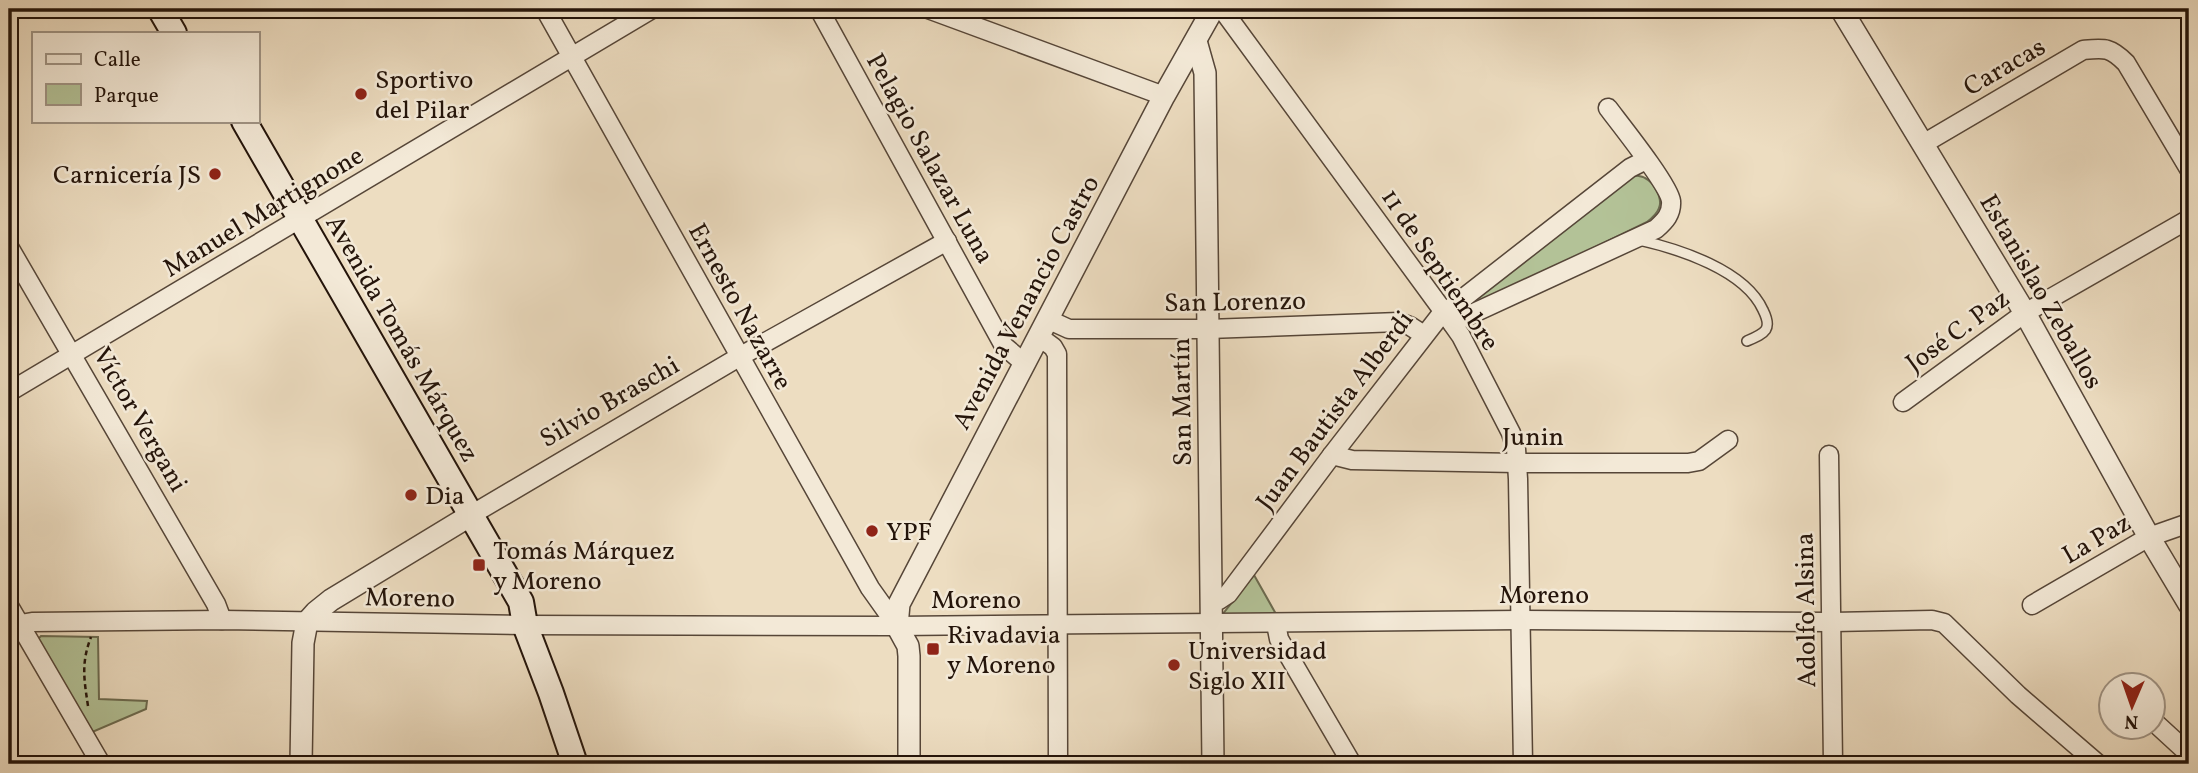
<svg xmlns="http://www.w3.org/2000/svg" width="2198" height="773" font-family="Vollkorn,serif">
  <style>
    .green { fill: #b3c297; stroke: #6c6b50; stroke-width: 2 }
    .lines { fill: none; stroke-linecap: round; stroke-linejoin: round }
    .service-casing { stroke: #564638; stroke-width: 12 }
    .minor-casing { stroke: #564638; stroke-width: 21 }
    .tertiary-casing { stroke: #564638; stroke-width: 24 }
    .secondary-casing { stroke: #24140a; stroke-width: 28 }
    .path { stroke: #24140a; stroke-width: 2.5; stroke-dasharray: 5 3.5; stroke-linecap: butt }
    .service { stroke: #f3e9d7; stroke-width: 9 }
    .minor { stroke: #f3e9d7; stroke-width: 18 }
    .tertiary { stroke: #f3e9d7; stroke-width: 21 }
    .secondary { stroke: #f3e9d7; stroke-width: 24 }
    .rail { stroke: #24140a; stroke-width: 4.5; stroke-dasharray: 12 12; stroke-linecap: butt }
    .poi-dot { fill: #8f2418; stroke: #f3e9d7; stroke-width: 2.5 }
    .labels { text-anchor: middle; stroke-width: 5; stroke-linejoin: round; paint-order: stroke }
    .street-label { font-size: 26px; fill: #24140a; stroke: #f3e9d7 }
    .poi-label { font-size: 26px; fill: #24140a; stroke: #f3e9d7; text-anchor: start }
  </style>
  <rect width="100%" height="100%" fill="#edddc1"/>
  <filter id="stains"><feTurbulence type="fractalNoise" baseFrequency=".00286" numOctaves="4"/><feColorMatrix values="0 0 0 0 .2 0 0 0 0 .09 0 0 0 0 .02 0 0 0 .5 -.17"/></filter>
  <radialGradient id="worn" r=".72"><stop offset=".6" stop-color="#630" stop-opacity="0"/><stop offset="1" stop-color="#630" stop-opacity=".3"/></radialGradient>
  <g class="green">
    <path d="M1633 175C1636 176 1642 176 1645 178 1654 182 1663 199 1659 208 1657 214 1652 218 1647 222L1476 305H1470V301Z"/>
    <polygon points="1254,575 1276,614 1222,615"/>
    <polygon points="41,636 98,637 99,699 147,701 146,709 90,733 37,640"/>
  </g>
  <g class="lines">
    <g class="service-casing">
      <path id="service" d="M1639 240C1679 249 1745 270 1763 310 1773 330 1765 333 1747 341"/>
    </g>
    <g class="minor-casing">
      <g id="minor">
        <polyline points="545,9 870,588 897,626"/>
        <polyline points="819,9 1004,346 1024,363"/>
        <polyline points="928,9 1164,96"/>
        <polyline points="1222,9 1449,319 1461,336 1511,433 1516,449 1518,479 1523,764"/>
        <path d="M1923 144 2083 50C2105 48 2110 47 2126 63L2189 169"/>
        <polyline points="9,247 216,604 222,620"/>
        <polyline points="1047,319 1069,329 1208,329 1399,322 1410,326 1424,335"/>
        <path d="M1452 323 1656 229C1665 221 1672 214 1671 201 1669 185 1620 124 1608 108"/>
        <polyline points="1038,336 1053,347 1057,354 1058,764"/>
        <polyline points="9,392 652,9"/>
        <polyline points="1903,402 2025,313 2189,219"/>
        <polyline points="1332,455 1352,460 1517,463 1688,463 1699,461 1728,440"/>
        <polyline points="1829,455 1833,764"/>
        <polyline points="471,515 739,357 947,241"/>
        <polyline points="1211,601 1219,600 1228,594 1332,455 1439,317 1630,168 1646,160"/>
        <polyline points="2032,605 2149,537 2189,523"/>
        <polyline points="9,606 101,764"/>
        <polyline points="1276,624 1279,639 1352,764"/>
        <polyline points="9,626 32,622 222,620 525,625 897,626 1520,620 1833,622 1932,620 1944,623 2018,695 2098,764"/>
        <polyline points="2152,720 2189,754"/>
      </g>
    </g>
    <g class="tertiary-casing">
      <g id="tertiary">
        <polyline points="1841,9 2025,313 2149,537 2189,604"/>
        <polyline points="1196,41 1205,73 1213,764"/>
        <polyline points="301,764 303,643 307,622 316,612 331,600 471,515"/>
        <polyline points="909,764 909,656 908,646 897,626 899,604 1164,96 1213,9"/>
      </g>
    </g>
    <g class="secondary-casing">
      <g id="secondary">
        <polyline points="160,9 174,33"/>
        <polyline points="244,121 521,602 525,625 551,693 575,764"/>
      </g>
    </g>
    <path class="path" d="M88 706C84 679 81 663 91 637"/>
    <use href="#service" class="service"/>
    <use href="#minor" class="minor"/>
    <use href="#tertiary" class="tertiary"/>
    <use href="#secondary" class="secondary"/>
    <polyline class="rail" points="2185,9 2189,11"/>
  </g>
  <g class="poi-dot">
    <circle cx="361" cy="94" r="7"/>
    <circle cx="215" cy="174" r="7"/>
    <circle cx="411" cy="495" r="7"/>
    <circle cx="872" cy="531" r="7"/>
    <rect x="472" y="558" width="14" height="14" rx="3.5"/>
    <rect x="926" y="642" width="14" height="14" rx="3.5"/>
    <circle cx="1174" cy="665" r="7"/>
  </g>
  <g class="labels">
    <g class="street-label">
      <text transform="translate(2004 66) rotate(-30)" y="9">Caracas</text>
      <text transform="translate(931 158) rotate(61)" y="9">Pelagio Salazar Luna</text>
      <text transform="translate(263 211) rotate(-31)" y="9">Manuel Martignone</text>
      <text transform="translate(1441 269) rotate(56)" y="9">11 de Septiembre</text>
      <text transform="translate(2042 291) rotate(60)" y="9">Estanislao Zeballos</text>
      <text transform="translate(1235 301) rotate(-1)" y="9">San Lorenzo</text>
      <text transform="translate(1025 302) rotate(-62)" y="9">Avenida Venancio Castro</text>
      <text transform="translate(741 306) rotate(61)" y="9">Ernesto Nazarre</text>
      <text transform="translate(1957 330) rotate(-36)" y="9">José C. Paz</text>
      <text transform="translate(403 338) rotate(60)" y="9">Avenida Tomás Márquez</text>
      <text transform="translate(609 401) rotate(-30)" y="9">Silvio Braschi</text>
      <text transform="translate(1181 402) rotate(-91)" y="9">San Martín</text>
      <text transform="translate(1334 410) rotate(-53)" y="9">Juan Bautista Alberdi</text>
      <text transform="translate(141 419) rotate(60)" y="9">Víctor Vergani</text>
      <text x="1533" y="445">Junin</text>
      <text transform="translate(2096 538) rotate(-30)" y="9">La Paz</text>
      <text x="1544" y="603">Moreno</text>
      <text transform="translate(410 597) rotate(1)" y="9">Moreno</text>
      <text x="976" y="608">Moreno</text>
      <text transform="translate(1805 610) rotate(-91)" y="9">Adolfo Alsina</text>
    </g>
    <g class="poi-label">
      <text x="375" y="88">Sportivo<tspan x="375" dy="30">del Pilar</tspan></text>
      <text x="201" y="183" text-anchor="end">Carnicería JS</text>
      <text x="425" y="504">Dia</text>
      <text x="886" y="540">YPF</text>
      <text x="493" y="559">Tomás Márquez<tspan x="493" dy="30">y Moreno</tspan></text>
      <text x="947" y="643">Rivadavia<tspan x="947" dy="30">y Moreno</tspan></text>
      <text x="1188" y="659">Universidad<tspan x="1188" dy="30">Siglo XII</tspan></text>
    </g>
  </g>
  <rect width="2198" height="773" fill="none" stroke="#edddc1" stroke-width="35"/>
  <rect x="10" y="10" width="2177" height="752" fill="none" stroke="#24140a" stroke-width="3.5"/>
  <rect x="18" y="18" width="2163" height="738" fill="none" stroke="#24140a" stroke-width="2"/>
  <rect x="32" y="32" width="228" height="91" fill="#f3e9d7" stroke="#a09485" stroke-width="2"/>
  <rect x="46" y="54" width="35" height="10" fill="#f3e9d7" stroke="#a09485" stroke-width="2"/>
  <text x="94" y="66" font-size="21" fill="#24140a">Calle</text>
  <rect x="46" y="84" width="35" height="21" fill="#b3c297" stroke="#a09485" stroke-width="2"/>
  <text x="94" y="102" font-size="21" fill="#24140a">Parque</text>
  <g transform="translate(2132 706) rotate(182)"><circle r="33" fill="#f3e9d7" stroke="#a09485" stroke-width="2"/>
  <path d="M0-5L12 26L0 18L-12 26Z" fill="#8f2418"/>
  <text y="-10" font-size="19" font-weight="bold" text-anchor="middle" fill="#24140a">N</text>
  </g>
  <rect width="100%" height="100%" filter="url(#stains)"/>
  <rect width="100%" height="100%" fill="url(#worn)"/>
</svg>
